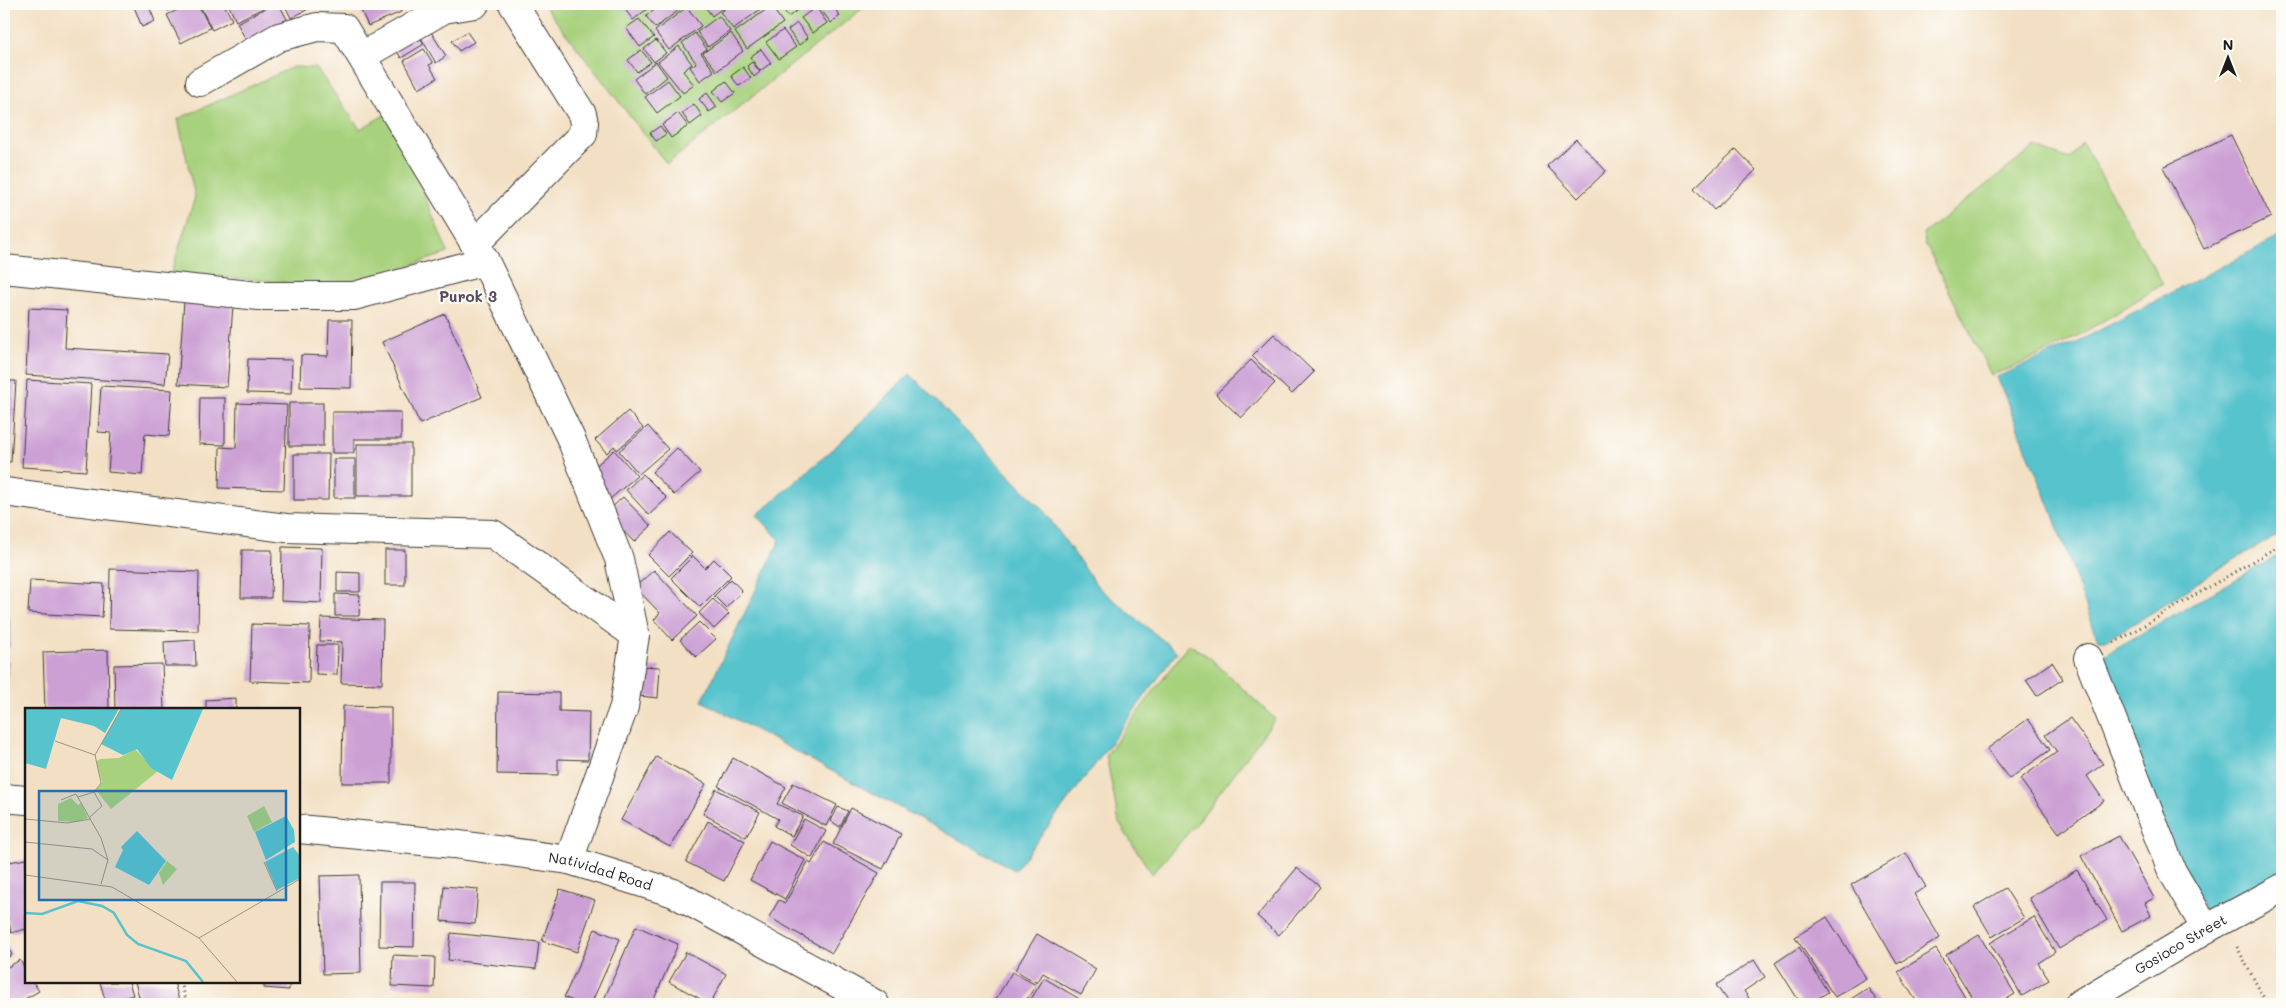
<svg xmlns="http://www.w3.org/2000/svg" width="2286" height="1008" font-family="Mali,sans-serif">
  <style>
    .green { fill: #a7d17d; stroke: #62764c }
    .water { fill: #56c3cd; stroke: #397074 }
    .building { fill: #cca0d5 }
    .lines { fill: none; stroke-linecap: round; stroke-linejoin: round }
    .minor-casing { stroke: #3c3935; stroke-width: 30 }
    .tertiary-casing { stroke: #3c3935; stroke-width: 30 }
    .path { stroke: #3c3935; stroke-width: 3; stroke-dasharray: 1 4; stroke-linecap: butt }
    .minor { stroke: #fff; stroke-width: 28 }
    .tertiary { stroke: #fff; stroke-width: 28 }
    .labels { text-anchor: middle; stroke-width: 4.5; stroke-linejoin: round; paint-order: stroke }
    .street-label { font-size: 14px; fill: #1c1c1c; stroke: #fdfcf7 }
    .neighbourhood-label { font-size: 15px; font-weight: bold; fill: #5a4a5d; stroke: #fdfcf7 }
    .inset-river { fill: none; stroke: #56c3cd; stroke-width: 2.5 }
    .inset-road { fill: none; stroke: #9d9281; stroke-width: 1 }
    .view { fill: #1f6fb2; fill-opacity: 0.15; stroke: #1f6fb2; stroke-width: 2.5 }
    .inset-edge { fill: none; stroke: #1c1c1c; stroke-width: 2.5 }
  </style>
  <rect width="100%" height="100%" fill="#fdfcf7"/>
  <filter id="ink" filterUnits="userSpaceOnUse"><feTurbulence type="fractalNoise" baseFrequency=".02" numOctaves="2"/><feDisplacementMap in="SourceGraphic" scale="10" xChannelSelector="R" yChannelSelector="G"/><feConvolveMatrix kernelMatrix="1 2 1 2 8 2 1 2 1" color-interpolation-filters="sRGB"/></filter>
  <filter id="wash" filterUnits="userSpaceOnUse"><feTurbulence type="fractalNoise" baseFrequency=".0096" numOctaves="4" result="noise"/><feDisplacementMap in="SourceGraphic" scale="20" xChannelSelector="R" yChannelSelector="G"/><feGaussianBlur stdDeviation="1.12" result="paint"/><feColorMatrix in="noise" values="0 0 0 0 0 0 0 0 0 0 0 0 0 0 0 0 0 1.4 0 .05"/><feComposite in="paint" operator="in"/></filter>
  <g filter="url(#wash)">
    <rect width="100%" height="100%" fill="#f3e0c4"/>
    <g class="green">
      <polygon points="543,4 868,4 667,164"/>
      <polygon points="293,67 316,68 360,129 390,112 448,253 343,287 171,273 195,197 178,119"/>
      <path d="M2082 142 2163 284C2107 319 2053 354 1991 375L1926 245 1923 234 2035 147 2070 159Z"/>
      <polygon points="1189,644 1209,657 1275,719 1197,823 1152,874 1119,823 1106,755"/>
    </g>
    <g class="water">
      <polygon points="2282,235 2282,533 2218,569 2153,612 2106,640 2098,640 2049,504 1997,377 2077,342"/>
      <polygon points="910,374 1044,511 1098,587 1177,652 1094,766 1015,870 702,701 780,540 757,515 831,451"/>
      <polygon points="2282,553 2282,879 2206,912 2153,812 2097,659"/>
    </g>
    <g id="blocks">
      <g class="building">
        <polygon points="133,4 148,4 155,21 142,27"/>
        <polygon points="164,4 182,4 168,11"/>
        <polygon points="190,4 198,4 210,28 181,43 167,15"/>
        <polygon points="199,4 224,4 232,20 212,30"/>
        <polygon points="228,4 272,4 236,21"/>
        <polygon points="274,4 279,4 288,21 247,42 237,23"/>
        <polygon points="284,4 316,4 316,5 291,18"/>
        <polygon points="358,4 398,4 401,12 368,26"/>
        <polygon points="624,4 649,4 651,6 633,20 622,5"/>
        <polygon points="663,4 675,4 679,10 655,28 646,16"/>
        <polygon points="703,4 728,4 712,16"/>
        <polygon points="732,4 768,4 733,29 720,12"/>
        <polygon points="778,4 806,4 788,17"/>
        <polygon points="823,4 831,4 840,16 831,23 819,7"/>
        <polygon points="771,6 783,23 747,49 735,32"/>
        <polygon points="687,7 701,26 669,50 655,31"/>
        <polygon points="816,7 827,23 813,33 801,18"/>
        <polygon points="719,16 730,31 708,47 697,32"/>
        <polygon points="639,19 654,37 640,47 626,28"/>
        <polygon points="797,23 808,38 799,45 788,30"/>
        <polygon points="415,29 424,44 401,58 392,43"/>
        <polygon points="783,30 796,47 779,59 766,42"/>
        <polygon points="431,32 446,56 436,63 421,38"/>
        <polygon points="467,32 474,42 459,51 452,41"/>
        <polygon points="695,33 707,49 701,53 714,71 700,81 690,67 696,63 682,43"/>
        <polygon points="731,33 743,51 717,71 703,53"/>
        <polygon points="656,40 666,53 654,62 644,49"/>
        <polygon points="679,46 692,64 683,71 694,85 683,93 658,62"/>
        <polygon points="424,49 433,63 429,65 437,78 419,89 404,61"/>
        <polygon points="761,49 771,63 760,71 750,57"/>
        <polygon points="641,50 651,62 637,72 628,60"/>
        <polygon points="656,62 667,77 645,94 634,79"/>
        <polygon points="752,62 760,72 754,77 747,66"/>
        <polygon points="743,67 751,78 739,86 731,76"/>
        <polygon points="668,80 680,96 657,113 645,97"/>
        <polygon points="726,81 735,93 722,102 713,91"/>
        <polygon points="707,93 717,107 709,112 699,99"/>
        <polygon points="694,104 702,116 690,125 682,113"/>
        <polygon points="678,113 688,126 671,138 662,125"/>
        <polygon points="660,126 666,134 656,141 650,133"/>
        <polygon points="2231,135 2271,217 2204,249 2163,167"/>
        <polygon points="1576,139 1606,171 1578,198 1547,166"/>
        <polygon points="1736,149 1756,170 1714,210 1694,188"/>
        <polygon points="184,301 233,305 227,387 178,384"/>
        <polygon points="29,308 67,310 65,348 168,354 165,384 26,375"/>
        <polygon points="445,314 482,397 420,424 382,342"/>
        <polygon points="329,320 352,320 351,388 300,387 301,355 328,356"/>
        <polygon points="1274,334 1314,372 1292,394 1252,356"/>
        <polygon points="248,359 292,360 291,394 247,393"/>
        <polygon points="1251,360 1275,383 1241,418 1216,394"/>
        <polygon points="27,380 91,384 86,471 22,467"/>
        <polygon points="4,381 16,381 11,462 4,461"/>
        <polygon points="101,386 172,390 169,436 145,434 142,475 108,472 111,433 98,432"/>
        <polygon points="200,398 225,398 225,445 199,444"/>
        <polygon points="237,403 287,405 284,490 219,488 220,447 236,448"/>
        <rect x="289" y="403" width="34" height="43"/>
        <polygon points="628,411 643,428 617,450 614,446 607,453 595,440"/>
        <polygon points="332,412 401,412 401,439 354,439 354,453 332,453"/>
        <polygon points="648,426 668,449 639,474 619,451"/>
        <rect x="357" y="444" width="54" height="52"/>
        <polygon points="677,448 700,472 674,495 652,472"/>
        <polygon points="614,450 637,476 610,499 597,484 592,469"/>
        <polygon points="294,454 329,454 328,500 294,500"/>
        <rect x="334" y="459" width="21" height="39"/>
        <polygon points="643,474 667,498 649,515 626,490"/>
        <polygon points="623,497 651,526 634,542 606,513"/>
        <polygon points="670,532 692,553 669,576 648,555"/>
        <polygon points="282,547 322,548 321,603 281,601"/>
        <polygon points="242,550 272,550 271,598 241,598"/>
        <rect x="385" y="550" width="20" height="35"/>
        <polygon points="693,556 705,568 714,559 731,576 700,607 671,578"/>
        <polygon points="110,569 199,572 198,631 109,629"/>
        <polygon points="654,570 697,616 672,640 654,620 660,613 635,587"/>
        <polygon points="337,572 360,573 360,592 337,592"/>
        <polygon points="731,579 742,591 726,608 714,596"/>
        <polygon points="30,580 104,584 102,617 28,613"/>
        <polygon points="335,594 360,595 359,616 335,616"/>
        <polygon points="713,599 729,614 714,629 699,613"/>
        <polygon points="321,618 383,620 382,684 341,683 342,642 320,641"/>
        <rect x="4" y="621" width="6" height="26"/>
        <polygon points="699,622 716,639 696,657 680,640"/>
        <polygon points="252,624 310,626 309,683 250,681"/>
        <polygon points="195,640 196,666 165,666 164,642"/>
        <polygon points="317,645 338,645 337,675 316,674"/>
        <polygon points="108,650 109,709 45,709 43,652"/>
        <polygon points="4,660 10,661 6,695 4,694"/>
        <polygon points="2052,662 2063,679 2037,696 2026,680"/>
        <polygon points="162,664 164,709 115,709 114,665"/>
        <polygon points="641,666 660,667 658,698 639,696"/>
        <polygon points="498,692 559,693 559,711 589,712 588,760 558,759 558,775 497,774"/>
        <polygon points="236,698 236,709 206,709 206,700"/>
        <polygon points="343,706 391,707 391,783 342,783"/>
        <polygon points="2070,718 2103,764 2087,776 2104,801 2059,833 2020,779 2057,752 2045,735"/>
        <polygon points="2028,719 2050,750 2009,779 1987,749"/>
        <polygon points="656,757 706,784 670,847 621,820"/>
        <polygon points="733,758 786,787 777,804 803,816 792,836 774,826 778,819 718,786"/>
        <polygon points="793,783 837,805 826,826 782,803"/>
        <polygon points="716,789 760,812 746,837 703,814"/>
        <polygon points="838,807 848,811 840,827 831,821"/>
        <polygon points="851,808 901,834 883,869 833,844"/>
        <polygon points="804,819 826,831 812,858 790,845"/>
        <polygon points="708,821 745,841 724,881 686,862"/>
        <polygon points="2119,836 2154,898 2145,903 2151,916 2122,931 2081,856"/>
        <polygon points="770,841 805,860 785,899 750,880"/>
        <polygon points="824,842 879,873 832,953 769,917 779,900 785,903 808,862 811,864"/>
        <polygon points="1906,853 1926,887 1914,894 1940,938 1897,964 1851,885"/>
        <polygon points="26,859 26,929 11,933 4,896 4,863"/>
        <polygon points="1297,868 1320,887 1279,935 1257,916"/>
        <polygon points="2077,870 2107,920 2059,949 2029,898"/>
        <polygon points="359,875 361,973 323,974 320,876"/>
        <polygon points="380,882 415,882 414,947 379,946"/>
        <polygon points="444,886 478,889 475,924 441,921"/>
        <polygon points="2005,888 2024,918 1992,937 1974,907"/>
        <polygon points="560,889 595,900 577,952 542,941"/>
        <polygon points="1827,917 1866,978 1835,997 1795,937"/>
        <polygon points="2034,917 2055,952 2038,963 2049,980 2022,996 1990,943"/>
        <polygon points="636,926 678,944 652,1004 602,1004"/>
        <polygon points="595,929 620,939 591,1004 580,1004 564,997"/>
        <polygon points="451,933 539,942 536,969 448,960"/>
        <polygon points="1037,934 1096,969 1081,995 1043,973 1037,983 1015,970"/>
        <polygon points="1979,935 2015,994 1998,1004 1976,1004 1946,955"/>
        <polygon points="4,938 12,955 4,959"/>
        <polygon points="1799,947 1828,992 1809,1004 1801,1004 1775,963"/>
        <polygon points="1936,949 1969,1003 1966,1004 1918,1004 1898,972"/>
        <polygon points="686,952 726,974 710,1004 669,982"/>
        <polygon points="393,955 435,957 434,988 392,986"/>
        <polygon points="20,960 26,970 26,982 33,982 39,991 16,1004 6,1004 4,1000 4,969"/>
        <polygon points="1754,960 1765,977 1744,991 1753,1004 1729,1004 1716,985"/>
        <polygon points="1012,972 1036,985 1024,1004 993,1004"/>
        <polygon points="1044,978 1083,1001 1081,1004 1028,1004"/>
        <polygon points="100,982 129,982 133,995 106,1003"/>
        <polygon points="135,982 174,982 180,1004 141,1004"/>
        <polygon points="264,982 289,982 289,990 264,988"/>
        <polygon points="1868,988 1879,1004 1843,1004"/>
      </g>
    </g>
  </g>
  <g filter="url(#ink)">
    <use href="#blocks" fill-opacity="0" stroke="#3c3935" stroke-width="1"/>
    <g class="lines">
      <g class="minor-casing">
        <g id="minor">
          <polyline points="362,56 444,9 475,4"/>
          <polyline points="200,82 279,37 317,27 344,28 485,261 571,439 619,559 635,635 624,707 569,860"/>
          <polyline points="475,244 583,134 584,123 582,114 513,4"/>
          <polyline points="4,269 259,296 354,296 485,261"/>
          <polyline points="4,492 286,528 493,534 635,635"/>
          <polyline points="2088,658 2172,871 2206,929"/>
        </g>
      </g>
      <g class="tertiary-casing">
        <g id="tertiary">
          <polyline points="4,798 26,800"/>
          <path id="s1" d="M299 829 453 844 569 860 674 893 875 1004"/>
          <path id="s2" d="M2079 1004 2206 929 2282 888"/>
        </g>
      </g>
      <g class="path">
        <polyline points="2114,643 2282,544"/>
        <polyline points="2237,947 2267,1004"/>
        <polyline points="181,982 187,1004"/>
      </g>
      <use href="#minor" class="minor"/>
      <use href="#tertiary" class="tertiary"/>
    </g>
  </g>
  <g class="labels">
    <g class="street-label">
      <text dy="5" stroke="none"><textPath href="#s1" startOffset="305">Natividad Road</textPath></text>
      <text dy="5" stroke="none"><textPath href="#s2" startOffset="118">Gosioco Street</textPath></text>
    </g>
    <g class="neighbourhood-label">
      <text x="468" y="302">Purok 3</text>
    </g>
  </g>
  <g transform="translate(25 708)">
    <rect width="275" height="275" fill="#f3e0c4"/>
    <path d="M110 41 132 64 86 101 71 82 77 74 71 54 75 51 94 50ZM46 90 53 97 56 95 63 110 51 114 33 113V96ZM239 98 247 114 229 124 222 108ZM142 153 152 161 138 177 134 165Z" fill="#a7d17d"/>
    <path d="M0 1H94L80 25 69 18 36 10 21 61 0 55ZM96 1H178L147 72 126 60 112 41 98 47 76 36ZM261 108 269 122 270 134 241 152 230 124ZM112 123 141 153 124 177 90 159 98 142 96 139ZM268 139 275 148V170L252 182 240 154Z" fill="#56c3cd"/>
    <path class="inset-river" d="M0 205 17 206 53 193 77 198 89 205 102 227 113 236 161 253 178 274"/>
    <path class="inset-road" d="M30 33 70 47M53 89 69 84 76 75 70 47 96 1M36 92 51 86 76 130 83 152 76 176M65 109 77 98 69 84M0 111 42 115 66 111M0 134 67 141 83 152M239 154 252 183M0 167 87 179 174 230 212 274M174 230 275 171"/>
    <path class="view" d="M14 83H261V192H14Z"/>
    <rect width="275" height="275" class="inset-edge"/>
  </g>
  <rect width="2286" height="1008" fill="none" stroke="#fdfcf7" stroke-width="20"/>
  <g transform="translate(2228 58)" stroke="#fdfcf7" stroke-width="4" paint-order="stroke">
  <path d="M0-4L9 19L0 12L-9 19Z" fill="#1c1c1c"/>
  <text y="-8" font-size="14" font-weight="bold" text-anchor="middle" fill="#1c1c1c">N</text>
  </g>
</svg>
